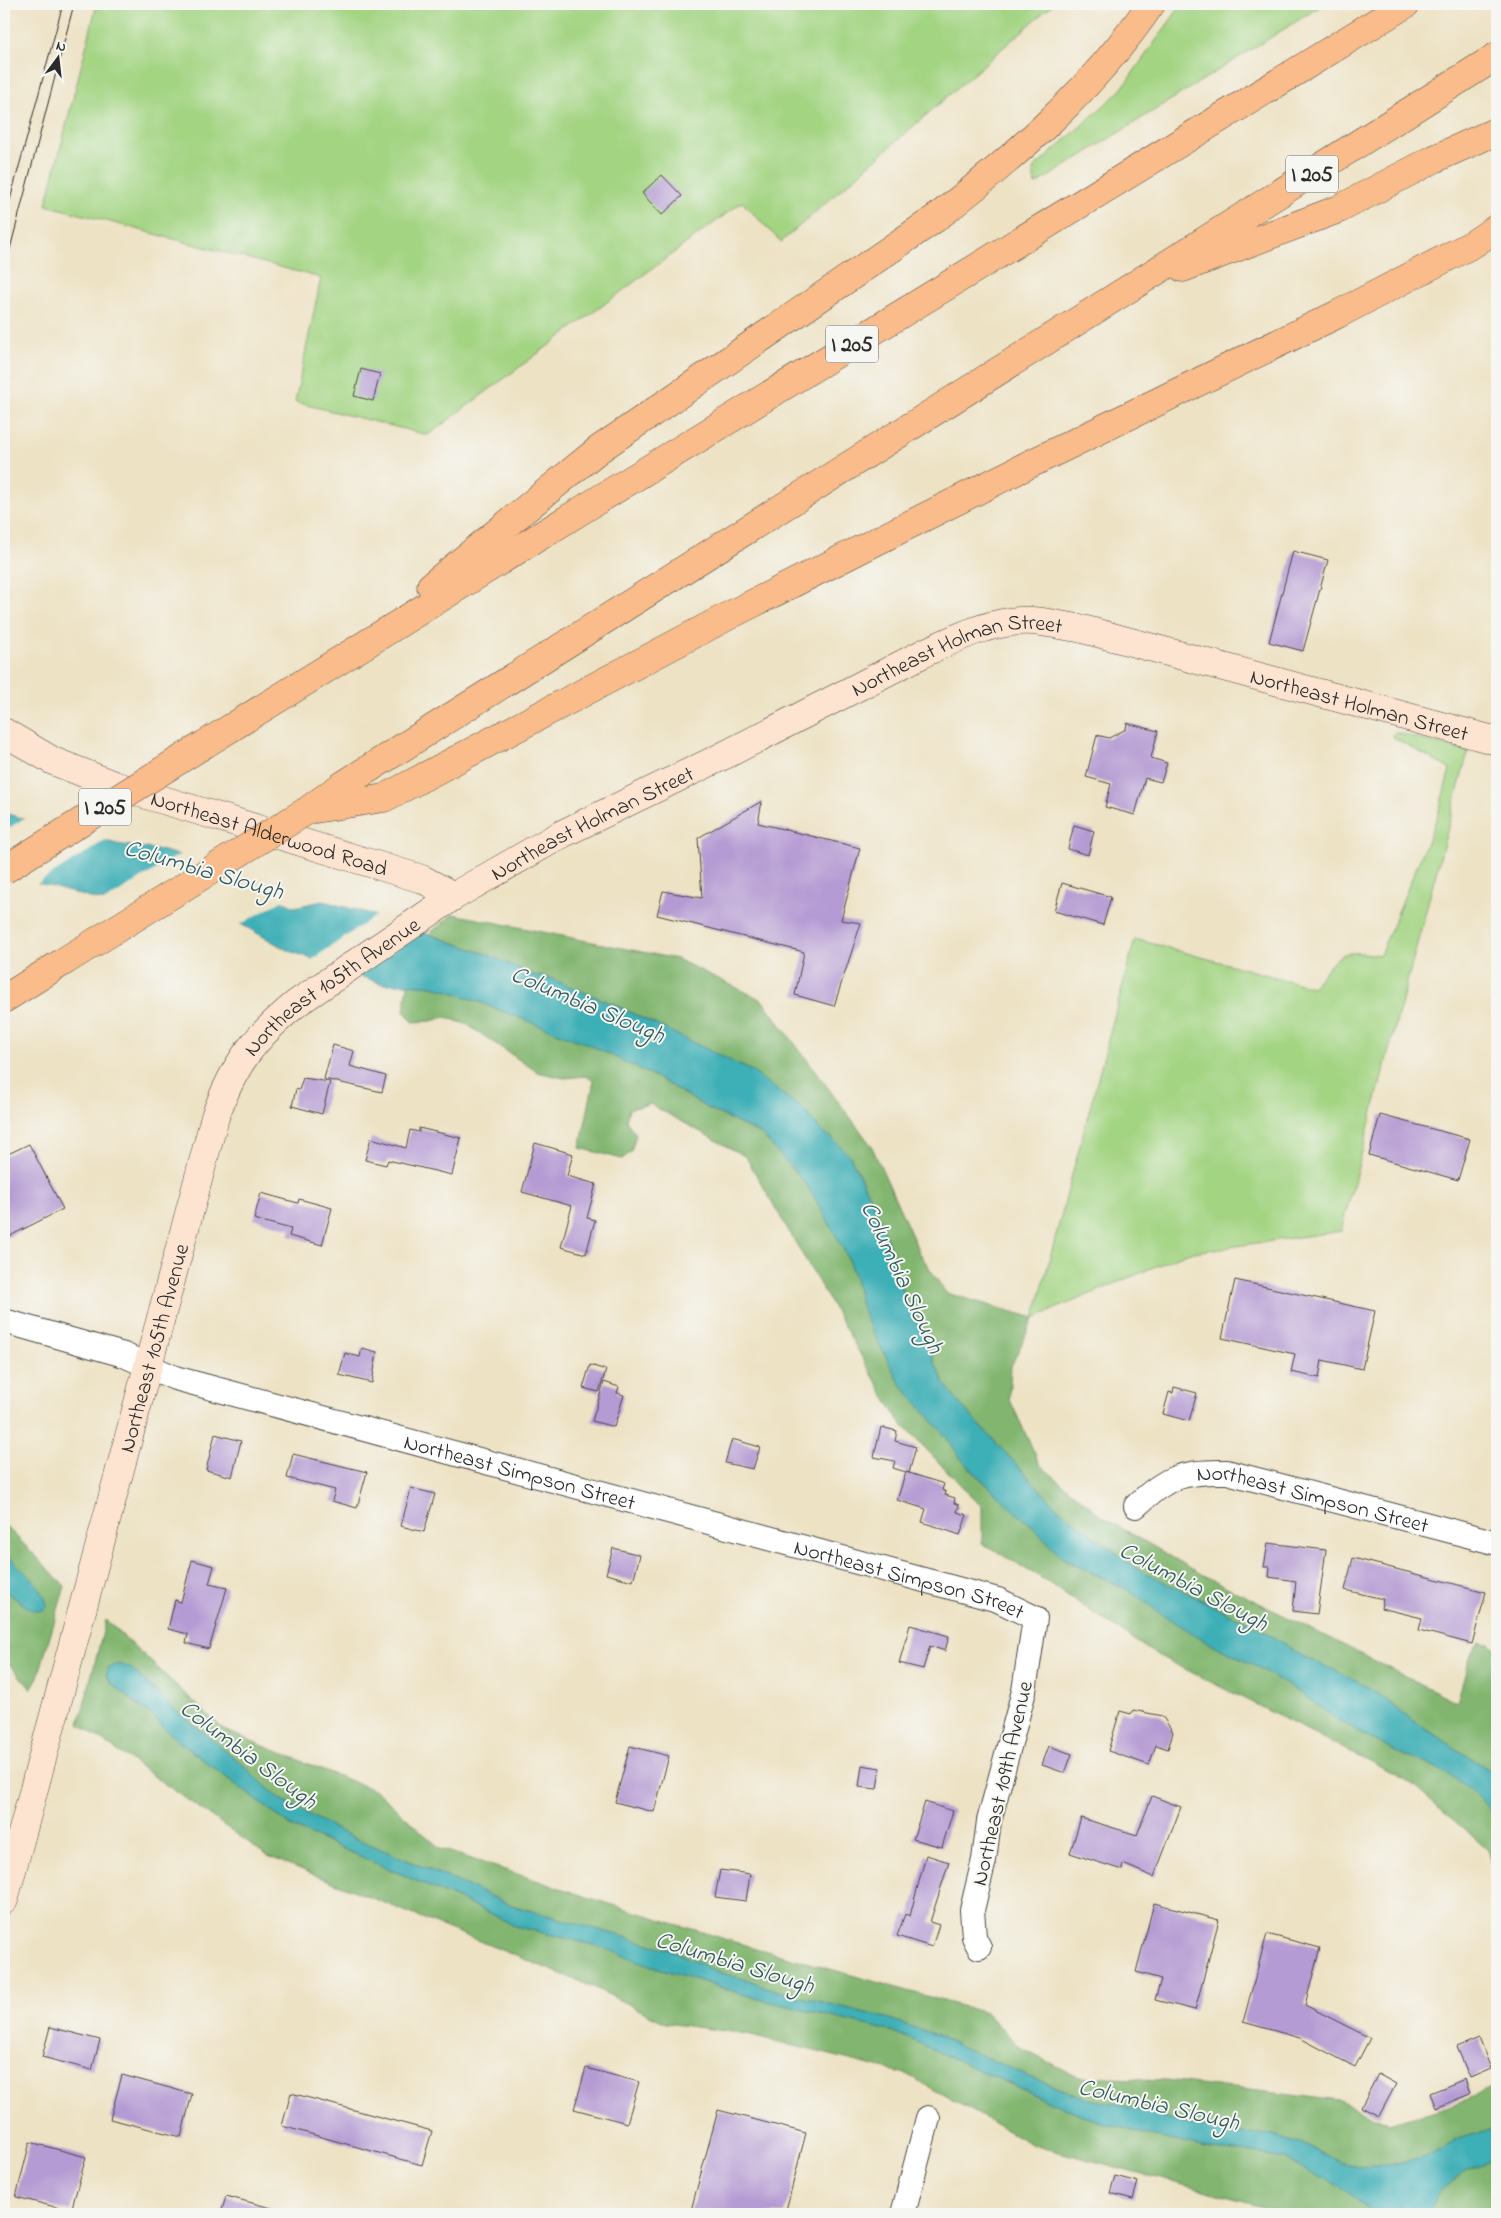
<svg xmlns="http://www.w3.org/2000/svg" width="1501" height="2218" font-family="'Indie Flower',sans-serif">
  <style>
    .green { fill: #a3d482; stroke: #678056 }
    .forest { fill: #82b670; stroke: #56704e }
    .water { fill: #3eafb6; stroke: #346d70 }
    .pier { fill: #ede2c4 }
    .building { fill: #b59bd3 }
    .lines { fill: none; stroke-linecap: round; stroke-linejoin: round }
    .street-casing { stroke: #484642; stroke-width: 26 }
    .secondary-casing { stroke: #484642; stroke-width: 29 }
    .highway-casing { stroke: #484642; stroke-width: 29 }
    .street { stroke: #fff; stroke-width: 24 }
    .secondary { stroke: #fde4d0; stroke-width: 28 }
    .highway { stroke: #f9bc8a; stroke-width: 28 }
    .tram { stroke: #2b2b2b; stroke-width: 1 }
    .highway-bridge-casing { stroke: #484642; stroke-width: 29; stroke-linecap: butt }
    .highway-bridge { stroke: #f9bc8a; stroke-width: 28 }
    .labels { text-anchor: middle; stroke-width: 4; stroke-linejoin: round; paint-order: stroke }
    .shield { fill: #f6f6f2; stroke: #686867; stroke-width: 1 }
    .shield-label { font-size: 21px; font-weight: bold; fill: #2b2b2b }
    .street-label { font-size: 22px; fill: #2b2b2b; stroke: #f6f6f2 }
    .water-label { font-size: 24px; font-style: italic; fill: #32595c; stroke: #f6f6f2 }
  </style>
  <rect width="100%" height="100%" fill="#f6f6f2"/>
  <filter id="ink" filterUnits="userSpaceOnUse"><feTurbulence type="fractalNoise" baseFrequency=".02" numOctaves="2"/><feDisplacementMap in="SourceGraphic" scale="10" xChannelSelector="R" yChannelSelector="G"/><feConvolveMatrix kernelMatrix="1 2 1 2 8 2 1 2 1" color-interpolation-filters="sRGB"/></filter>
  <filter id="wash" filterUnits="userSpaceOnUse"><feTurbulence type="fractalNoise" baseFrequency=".0096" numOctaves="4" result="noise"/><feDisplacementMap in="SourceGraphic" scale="20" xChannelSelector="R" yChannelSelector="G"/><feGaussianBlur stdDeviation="1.12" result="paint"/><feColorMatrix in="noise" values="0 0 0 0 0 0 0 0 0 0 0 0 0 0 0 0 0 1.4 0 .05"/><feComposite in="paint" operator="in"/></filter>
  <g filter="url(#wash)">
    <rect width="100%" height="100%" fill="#ede2c4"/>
    <g class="green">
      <polygon points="97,4 1053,4 781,242 742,202 428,435 295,402 321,278 46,205"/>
      <polygon points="1182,4 1324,4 1035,185 1033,169 1120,91"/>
      <path d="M1395 732 1468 752 1341 1231 1187 1253 1034 1318 1135 939 1312 987C1342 954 1332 949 1380 955L1437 818 1450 769 1393 737Z"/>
    </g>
    <g class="forest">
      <polygon points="453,914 677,959 762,1000 871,1145 920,1254 946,1293 1034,1318 1011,1366 1009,1398 1040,1465 1104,1518 1201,1574 1457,1702 1470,1657 1479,1642 1490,1643 1497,1649 1497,1775 1412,1720 1373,1690 1350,1677 1304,1657 1259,1628 1136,1568 1058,1509 960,1404 944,1383 905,1296 881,1221 850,1156 832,1138 823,1133 804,1110 750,1070 613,1004 552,979 533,975 489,955 429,934"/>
      <polygon points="408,984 433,986 461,995 590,1045 656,1077 709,1109 761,1134 807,1185 824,1214 845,1252 855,1278 861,1306 870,1327 900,1383 947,1438 962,1460 977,1476 1033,1526 1065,1560 1132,1592 1209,1643 1261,1669 1300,1693 1338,1720 1403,1756 1428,1763 1458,1780 1480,1798 1497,1819 1497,1880 1488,1850 1410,1782 1155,1654 1043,1579 982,1543 982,1507 899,1421 746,1157 650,1104 629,1109 626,1121 636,1134 631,1152 622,1159 580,1148 594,1081 586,1076 564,1078 537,1072 468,1025 446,1017 431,1021 413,1022 404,1011"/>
      <polygon points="4,1524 65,1586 38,1677 31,1689 4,1658 4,1590 30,1609 13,1563 4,1551"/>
      <polygon points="106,1620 224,1730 376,1791 441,1849 587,1897 738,1943 986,2013 1022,2049 1078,2077 1166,2080 1340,2101 1389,2124 1436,2111 1497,2087 1497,2127 1458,2139 1420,2159 1396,2164 1366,2167 1342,2163 1300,2143 1273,2135 1239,2133 1190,2125 1133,2108 1089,2099 1029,2077 931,2033 886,2018 774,1990 748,1980 717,1972 674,1951 514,1906 341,1832 277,1797 241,1763 170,1706 132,1669 129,1699 150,1714 178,1741 291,1826 492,1914 515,1926 598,1946 646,1964 755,1998 894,2032 1082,2116 1151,2136 1221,2151 1253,2153 1284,2159 1343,2188 1376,2214 1288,2214 1286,2212 1033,2145 906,2074 747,2034 666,2023 593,1987 268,1856 79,1724"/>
      <polygon points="1497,2157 1497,2214 1430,2214 1438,2194 1464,2172"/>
    </g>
    <g class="water">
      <polygon points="4,813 117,844 159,850 220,865 294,907 323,901 364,912 489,955 533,975 552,979 613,1004 750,1070 804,1110 823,1133 832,1138 850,1156 881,1221 905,1296 944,1383 960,1404 1058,1509 1136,1568 1259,1628 1304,1657 1350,1677 1373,1690 1412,1720 1497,1775 1497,1819 1480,1798 1458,1780 1428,1763 1403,1756 1338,1720 1300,1693 1261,1669 1209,1643 1161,1614 1132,1592 1061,1557 1033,1526 1015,1512 962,1460 947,1438 900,1383 870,1327 861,1306 855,1278 845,1252 824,1214 807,1185 761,1134 709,1109 656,1077 590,1045 461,995 433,986 408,984 383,984 287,950 239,923 94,899 4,873"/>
      <path d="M4 1551C17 1568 47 1586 47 1608L39 1611 30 1609 4 1590Z"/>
      <polygon points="119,1664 132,1669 170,1706 241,1763 277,1797 341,1832 514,1906 674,1951 717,1972 748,1980 774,1990 886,2018 931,2033 1029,2077 1089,2099 1133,2108 1190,2125 1239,2133 1272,2135 1300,2143 1342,2163 1366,2167 1396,2164 1420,2159 1458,2139 1497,2127 1497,2157 1464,2172 1438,2194 1430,2214 1376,2214 1343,2188 1284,2159 1253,2153 1221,2151 1151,2136 1082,2116 894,2032 755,1998 646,1964 598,1946 515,1926 492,1914 291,1826 178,1741 150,1714 111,1683 106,1675 108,1668"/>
    </g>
    <g class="pier">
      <polygon points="26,817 107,839 35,885 4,876 4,831"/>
      <polygon points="182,853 221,863 285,899 239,925 102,903"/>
      <polygon points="378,914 424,930 356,977 310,961"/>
    </g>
    <g id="blocks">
      <g class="building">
        <polygon points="662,175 682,196 662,215 642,193"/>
        <polygon points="361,369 380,374 373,401 354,396"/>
        <polygon points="1293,551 1328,560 1303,651 1269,642"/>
        <polygon points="1127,723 1158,731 1151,758 1167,763 1161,782 1145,778 1135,815 1105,807 1111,784 1086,777 1097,735 1109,738 1126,729"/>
        <polygon points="762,801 758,823 860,848 841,920 861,923 834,1006 795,995 804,952 657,915 663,891 702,898 698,838"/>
        <polygon points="1074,825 1094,831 1088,855 1068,849"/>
        <polygon points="1062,883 1111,897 1103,925 1054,911"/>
        <polygon points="333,1045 354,1051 350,1066 386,1076 382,1092 324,1079"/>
        <polygon points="303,1078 330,1082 322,1114 292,1106 296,1089 299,1090"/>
        <polygon points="1380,1115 1470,1139 1458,1180 1369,1155"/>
        <polygon points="419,1128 461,1138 452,1175 388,1160 386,1165 365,1160 371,1138 406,1148 410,1130 419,1132"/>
        <polygon points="535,1143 573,1154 567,1176 596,1184 587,1218 595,1220 586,1254 561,1247 572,1206 522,1192"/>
        <polygon points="29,1144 63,1209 4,1239 4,1156"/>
        <polygon points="261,1193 298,1203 299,1199 332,1208 322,1245 289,1236 291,1229 254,1219"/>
        <polygon points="1235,1280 1375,1311 1362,1369 1322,1360 1319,1378 1291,1372 1295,1354 1222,1338"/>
        <polygon points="362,1348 377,1352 372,1383 339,1375 345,1353 360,1357"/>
        <polygon points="590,1365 606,1370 599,1392 583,1388"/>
        <polygon points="604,1382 619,1387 617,1393 624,1395 614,1427 592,1421"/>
        <polygon points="1174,1387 1197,1393 1189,1421 1163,1414 1169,1392 1173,1393"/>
        <polygon points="881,1427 897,1431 895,1441 916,1447 909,1473 893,1468 895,1461 874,1457"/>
        <polygon points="215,1434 241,1441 232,1477 206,1470"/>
        <polygon points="732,1439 760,1447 753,1469 725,1463"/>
        <polygon points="293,1454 367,1472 357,1508 332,1501 335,1490 287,1478"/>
        <polygon points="906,1472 944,1484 942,1490 946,1492 945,1495 955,1498 954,1503 959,1505 957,1512 967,1515 960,1535 922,1522 926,1509 897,1500"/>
        <polygon points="411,1488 435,1494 424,1532 401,1526"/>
        <polygon points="1268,1543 1326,1550 1317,1614 1293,1611 1296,1581 1269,1577 1270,1567 1264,1567"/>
        <polygon points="613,1548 640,1555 633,1581 606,1574"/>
        <polygon points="1353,1558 1486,1592 1472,1644 1419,1630 1422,1618 1381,1608 1383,1599 1345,1590"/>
        <polygon points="192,1560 214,1566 209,1584 227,1588 209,1649 186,1643 188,1634 168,1629 175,1600 181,1602"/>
        <polygon points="910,1625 949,1636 945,1651 930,1646 923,1669 899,1663"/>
        <polygon points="1133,1710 1162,1716 1173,1732 1168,1749 1156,1745 1149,1765 1108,1751 1120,1711 1131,1714"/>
        <polygon points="630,1746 669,1756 654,1812 615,1802"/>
        <polygon points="1049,1746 1072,1754 1065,1773 1042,1765"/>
        <polygon points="862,1765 880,1768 877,1789 859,1787"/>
        <polygon points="1152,1796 1181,1807 1154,1877 1123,1864 1122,1870 1070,1853 1081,1818 1137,1835"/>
        <polygon points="925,1802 953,1811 942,1847 913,1839"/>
        <polygon points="926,1855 949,1862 930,1922 939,1925 932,1947 897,1936 905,1914 910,1916"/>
        <polygon points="720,1870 750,1874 746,1901 715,1897"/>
        <polygon points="1154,1903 1219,1920 1195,2010 1155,2000 1161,1979 1136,1972"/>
        <polygon points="1267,1934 1320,1948 1305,2005 1370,2038 1355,2067 1300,2038 1243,2022"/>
        <polygon points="50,2027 100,2040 92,2070 42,2057"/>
        <polygon points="1479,2038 1491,2069 1470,2078 1457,2047"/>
        <polygon points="586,2068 639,2082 627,2123 574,2109"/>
        <polygon points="1378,2074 1396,2084 1379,2116 1361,2107"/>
        <polygon points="122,2075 192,2094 181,2137 110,2119"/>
        <polygon points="1465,2079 1470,2094 1436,2108 1430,2093"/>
        <polygon points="291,2093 432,2131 422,2165 282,2126"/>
        <polygon points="718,2110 806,2133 785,2214 690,2214"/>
        <polygon points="30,2142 86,2157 71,2211 16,2197"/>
        <polygon points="1115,2176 1138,2182 1133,2199 1110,2193"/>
        <polygon points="226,2196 275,2209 274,2214 221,2214"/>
      </g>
    </g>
  </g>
  <g filter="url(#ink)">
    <use href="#blocks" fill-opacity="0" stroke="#484642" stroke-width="1"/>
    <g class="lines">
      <g class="street-casing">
        <g id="street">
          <path id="s1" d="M4 1321 124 1355 175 1378 998 1600 1035 1618 1024 1691 989 1821 984 1860 972 1910 974 1937 979 1947"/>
          <path id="s2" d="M1136 1506C1167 1476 1184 1471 1227 1472L1497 1543"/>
          <polyline points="903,2214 928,2118"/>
        </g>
      </g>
      <g class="secondary-casing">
        <g id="secondary">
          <path id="s3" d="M4 732 53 761 114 785 422 879 454 896"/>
          <path id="s4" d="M4 1900 215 1117C234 1064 253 1039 297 1003L454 896 562 834 725 755 924 653C958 637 994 619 1032 621 1048 622 1063 626 1079 628L1497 741"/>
        </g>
      </g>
      <g class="highway-casing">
        <g id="highway">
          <polyline points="1183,268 1339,209 1434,159 1497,131"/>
          <path d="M431 586 598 450 936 218C1017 155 1093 89 1151 4"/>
          <polyline points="205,744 590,505 1406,4"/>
          <polyline points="315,809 384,798 732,614 1028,465 1338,314 1473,244 1497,228"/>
          <polyline points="308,810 343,785 1497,56"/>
          <polyline points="4,999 63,962"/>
        </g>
      </g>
      <use href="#street" class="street"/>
      <use href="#secondary" class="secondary"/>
      <use href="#highway" class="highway"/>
      <g class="tram">
        <polyline points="4,222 63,4"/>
        <polyline points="4,272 74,4"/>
      </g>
      <g class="highway-bridge-casing">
        <g id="highway-bridge">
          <polyline points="4,870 205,744"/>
          <polyline points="63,962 308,810"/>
        </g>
      </g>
      <use href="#highway-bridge" class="highway-bridge"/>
    </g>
  </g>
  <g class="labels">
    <g class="shield">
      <rect x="1286" y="155.5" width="52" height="37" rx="4"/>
      <rect x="826" y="325.5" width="52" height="37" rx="4"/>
      <rect x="79" y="788.5" width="52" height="37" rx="4"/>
    </g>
    <g class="shield-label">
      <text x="1312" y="181">I 205</text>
      <text x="852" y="351">I 205</text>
      <text x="105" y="814">I 205</text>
    </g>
    <g class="street-label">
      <text dy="8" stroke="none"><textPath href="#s4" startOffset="1705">Northeast Holman Street</textPath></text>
      <text dy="8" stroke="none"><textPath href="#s4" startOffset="2125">Northeast Holman Street</textPath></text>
      <text dy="8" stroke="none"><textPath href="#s4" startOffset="1300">Northeast Holman Street</textPath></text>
      <text dy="8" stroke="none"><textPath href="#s3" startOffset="285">Northeast Alderwood Road</textPath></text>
      <text dy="8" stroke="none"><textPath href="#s4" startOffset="991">Northeast 105th Avenue</textPath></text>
      <text dy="8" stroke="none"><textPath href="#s4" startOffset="572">Northeast 105th Avenue</textPath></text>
      <text dy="8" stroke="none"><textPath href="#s1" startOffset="538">Northeast Simpson Street</textPath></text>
      <text dy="8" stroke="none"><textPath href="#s2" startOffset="190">Northeast Simpson Street</textPath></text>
      <text dy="8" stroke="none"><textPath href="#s1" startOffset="942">Northeast Simpson Street</textPath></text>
      <text transform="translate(1001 1783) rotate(-77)" y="8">Northeast 109th Avenue</text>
    </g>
    <g class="water-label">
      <text transform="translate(204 869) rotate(16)" y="8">Columbia Slough</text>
      <text transform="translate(588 1004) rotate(23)" y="8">Columbia Slough</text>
      <text transform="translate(903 1277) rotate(65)" y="8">Columbia Slough</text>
      <text transform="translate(1194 1586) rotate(28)" y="8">Columbia Slough</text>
      <text transform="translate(249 1754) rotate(37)" y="8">Columbia Slough</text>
      <text transform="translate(735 1962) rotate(17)" y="8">Columbia Slough</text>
      <text transform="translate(1159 2104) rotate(13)" y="8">Columbia Slough</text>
    </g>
  </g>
  <rect width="1501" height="2218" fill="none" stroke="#f6f6f2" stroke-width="20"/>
  <g transform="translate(58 58) rotate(15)" stroke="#f6f6f2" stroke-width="4" paint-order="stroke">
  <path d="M0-4L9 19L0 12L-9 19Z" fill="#2b2b2b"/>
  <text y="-8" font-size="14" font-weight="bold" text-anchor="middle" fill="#2b2b2b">N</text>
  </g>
</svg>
